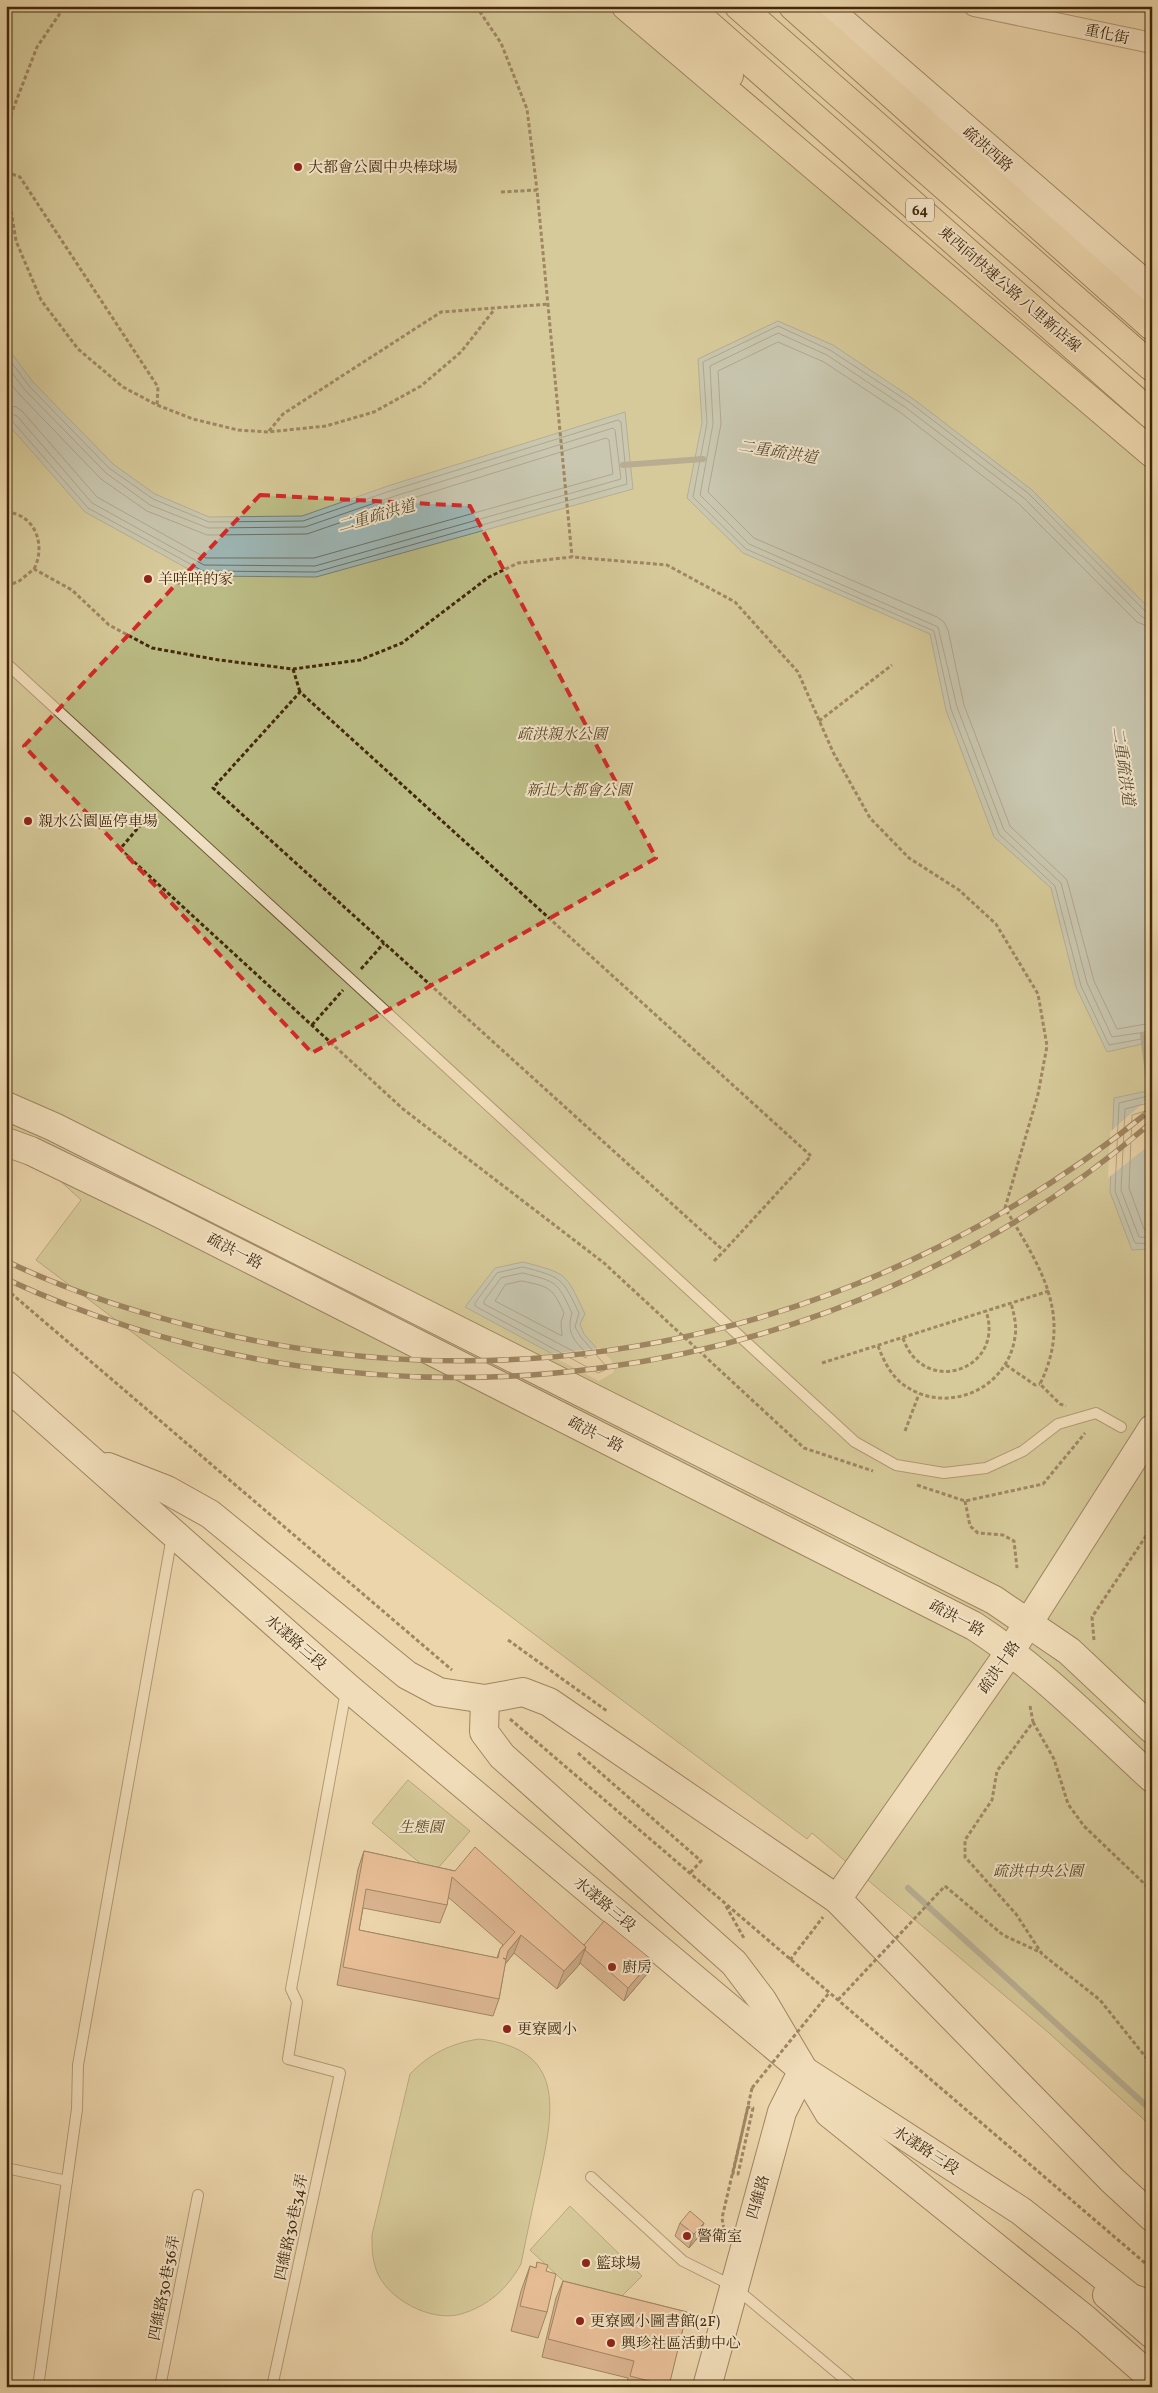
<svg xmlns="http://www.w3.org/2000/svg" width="1158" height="2393" font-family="Vollkorn,'Noto Serif TC',serif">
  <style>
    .green { fill: #bcbd86; stroke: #7e7248 }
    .water { fill: #9db6b5; stroke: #787d71 }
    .pier { fill: #ecd6ab }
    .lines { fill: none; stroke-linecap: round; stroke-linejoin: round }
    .shore { stroke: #6f6f60; stroke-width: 1 }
    .stream { stroke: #787d71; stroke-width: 6 }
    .lane-casing { stroke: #6c5433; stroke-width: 12 }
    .street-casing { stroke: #6c5433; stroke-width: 22 }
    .secondary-casing { stroke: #41280b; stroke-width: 30 }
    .highway-casing { stroke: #41280b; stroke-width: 30 }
    .path { stroke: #41280b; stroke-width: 3; stroke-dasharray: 4 2.5; stroke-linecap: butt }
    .lane { stroke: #f3e4c8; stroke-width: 10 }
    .street { stroke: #f3e4c8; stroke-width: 20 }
    .secondary { stroke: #f3e4c8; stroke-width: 28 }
    .highway { stroke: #ecd6ab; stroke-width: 28 }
    .rail-casing { stroke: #41280b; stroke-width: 5.5 }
    .rail { stroke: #f3e4c8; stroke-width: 4; stroke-dasharray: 11; stroke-linecap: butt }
    .path-bridge { stroke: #41280b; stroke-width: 3; stroke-dasharray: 4 2.5; stroke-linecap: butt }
    .wall { fill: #c48d6f; stroke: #41280b; fill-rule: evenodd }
    .shaded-wall { fill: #a0735a; stroke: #41280b }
    .building { fill: #e4a481; stroke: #41280b; fill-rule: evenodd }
    .marked { fill: none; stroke: #d62828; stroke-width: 4; stroke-dasharray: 10 6; stroke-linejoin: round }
    .poi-dot { fill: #8f2418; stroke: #f3e4c8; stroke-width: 2 }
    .labels { text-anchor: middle; stroke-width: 4; stroke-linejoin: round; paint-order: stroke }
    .shield { fill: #f3e4c8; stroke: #766044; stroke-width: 1 }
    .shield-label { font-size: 14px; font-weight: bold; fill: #41280b }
    .street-label { font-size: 15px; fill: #41280b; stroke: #f3e4c8 }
    .poi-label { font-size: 15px; fill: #41280b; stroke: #f3e4c8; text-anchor: start }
    .park-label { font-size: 15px; font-style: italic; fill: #5a4624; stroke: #f3e4c8 }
    .water-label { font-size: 16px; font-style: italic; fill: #584c36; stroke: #f3e4c8 }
  </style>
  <rect width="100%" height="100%" fill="#ecd6ab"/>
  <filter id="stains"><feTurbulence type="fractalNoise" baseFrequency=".004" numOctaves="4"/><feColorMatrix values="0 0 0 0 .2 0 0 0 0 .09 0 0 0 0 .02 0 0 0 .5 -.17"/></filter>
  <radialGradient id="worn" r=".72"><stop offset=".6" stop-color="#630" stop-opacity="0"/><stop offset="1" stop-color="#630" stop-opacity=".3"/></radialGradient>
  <g class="green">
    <polygon points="6,6 641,6 1152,448 1152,2127 1049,2033 812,1833 807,1839 36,1260 81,1200 6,1131"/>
    <polygon points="408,1780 470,1831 433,1874 372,1823"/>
    <path d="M479 2039C566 2049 554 2109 540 2175 533 2205 527 2234 521 2264 507 2289 488 2306 461 2314 431 2323 385 2298 376 2269 372 2258 372 2246 372 2235L410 2074C429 2054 452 2043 479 2039Z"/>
    <polygon points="570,2206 642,2276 611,2307 586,2302 530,2250"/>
  </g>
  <g class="water">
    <polygon points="778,321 833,345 912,398 1032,490 1152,611 1151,1042 1107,1052 1076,987 1051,888 994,837 946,710 930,634 743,553 687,498 702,423 698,359"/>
    <polygon points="6,346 33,382 113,464 155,494 209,517 302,516 391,485 625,412 633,489 316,577 201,576 85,512 6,422"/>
    <polygon points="1152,1090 1152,1249 1132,1250 1110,1192 1114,1098"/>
    <path d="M523 1262C568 1274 565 1272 585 1314L580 1324 584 1334 609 1362 599 1379 465 1307 495 1268Z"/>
  </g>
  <g class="pier">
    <polygon points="1152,1095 1152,1143 1108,1178 1110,1132"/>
    <polygon points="600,1348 612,1361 614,1372 599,1381 548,1354"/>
  </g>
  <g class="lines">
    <g class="shore">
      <polyline points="6,355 29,386 109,468 153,499 209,522 303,521 393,490 618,420 621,422 627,484 316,572 203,571 88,508 12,421 6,419"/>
      <polyline points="6,365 25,390 106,473 150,505 208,528 305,527 395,496 613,428 615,430 621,479 315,566 204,565 92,503 17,416 6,412"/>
      <polyline points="6,378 20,395 101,479 147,511 207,535 307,534 397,503 606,438 609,440 613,474 314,558 206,558 97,497 22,411 16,407 6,405"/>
      <polyline points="1152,614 1146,612 1028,493 909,402 830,350 778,326 703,362 707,423 693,497 746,549 934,631 951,709 999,834 1055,886 1081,986 1109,1045 1152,1037"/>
      <polyline points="1152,620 1142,617 1024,498 905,407 827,355 778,333 710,366 713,424 700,495 749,544 938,627 957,707 1004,830 1061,883 1087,983 1112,1037 1152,1031"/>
      <polyline points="1152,628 1137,622 1019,504 901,413 824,362 778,342 718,371 721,424 708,492 754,538 937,617 944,622 948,630 964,705 1010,826 1067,880 1094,981 1117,1029 1152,1023"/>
      <polyline points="1152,1095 1119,1103 1115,1191 1135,1243 1152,1244"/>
      <polyline points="1152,1102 1125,1109 1121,1190 1139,1237 1152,1238"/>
      <polyline points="1152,1109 1132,1115 1129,1188 1144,1229 1152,1230"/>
      <path d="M523 1267C561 1277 562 1277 579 1313L575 1327 581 1337 605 1365V1370L598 1373 475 1306V1303L497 1273Z"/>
      <path d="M523 1273C557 1282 557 1281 572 1313 566 1333 574 1340 587 1354L586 1358 484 1304V1301L501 1278Z"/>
      <path d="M522 1281C550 1287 552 1287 564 1313L561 1322 562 1336 495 1301 505 1285Z"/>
    </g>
    <g class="stream">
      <polyline points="623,465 703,459"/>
      <polyline points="1143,1035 1152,1103"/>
      <polyline points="908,1888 1152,2111"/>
    </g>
    <g class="lane-casing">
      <g id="lane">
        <polyline points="6,663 855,1442 896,1465 944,1473 986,1468 1023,1451 1058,1424 1096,1413 1121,1427"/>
        <polyline points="6,2168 67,2181"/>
        <polyline points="591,2177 683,2261 733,2286 854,2387"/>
        <polyline points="38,2387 77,2109 78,2065 172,1536"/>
        <polyline points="160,2387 198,2195"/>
        <polyline points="272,2387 340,2073 288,2059 297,2002 291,1989 346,1691"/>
      </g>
    </g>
    <g class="street-casing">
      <polyline id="street" points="974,6 1152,43"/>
    </g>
    <g class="secondary-casing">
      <g id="secondary">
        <polyline points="824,6 1152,290"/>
        <polyline points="6,1106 54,1127 994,1600 1069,1651 1152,1729"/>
        <path d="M6 1142 31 1151 163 1215 974 1626C1040 1669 1094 1725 1152 1778"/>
        <polyline points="6,1385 347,1687 803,2070 1021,2211 1131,2298 1152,2305"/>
        <polyline points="108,1467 167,1490 210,1514 407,1675 439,1692 485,1699"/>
        <polyline points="837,1899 1011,1650 1152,1429"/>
        <polyline points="1152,2217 1112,2180 837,1899 549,1702 523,1692 485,1699 484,1732 502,1756 734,1963 762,2000 829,2113 1086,2320 1152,2378"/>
        <polyline points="1107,2295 1152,2334"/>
        <polyline points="707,2387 782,2112 803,2070"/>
      </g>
    </g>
    <g class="highway-casing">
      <g id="highway">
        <polyline points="626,6 1152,453"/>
        <polyline points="666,6 729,75"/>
        <polyline points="687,6 1152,415"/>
        <polyline points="739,6 1152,367"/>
        <polyline points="793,6 1152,326"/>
      </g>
    </g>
    <g class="path">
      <polyline points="476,6 501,43 527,109 537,190"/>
      <polyline points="6,161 10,117 37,47 65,6"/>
      <polyline points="6,172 20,177 158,387 157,405"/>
      <polyline points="6,179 16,241 41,300 78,349 123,387 157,405 193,419 238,430 268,432 326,426 374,412 421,386 461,352 494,310"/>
      <polyline points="501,192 537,190 572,557"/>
      <polyline points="269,431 283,414 441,312 549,304"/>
      <path d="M6 512C36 514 46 546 34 569"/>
      <path d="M6 585 18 582 34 569 72 590 109 625 152 648 219 660 293 669 360 660 402 643 489 577 518 563 572 557 667 565 735 602 798 672 833 752 870 818 909 858 959 890 996 924 1038 994 1047 1046 1038 1094 1005 1208C1040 1267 1074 1315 1040 1384L1060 1404 1066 1406"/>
      <polyline points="293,669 300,692"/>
      <polyline points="819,721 892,665"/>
      <polyline points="150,814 120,849 403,1109 604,1263 804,1448 873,1471"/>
      <polyline points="361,969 384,943"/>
      <polyline points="312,1025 343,990"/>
      <polyline points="714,1261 724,1251 811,1156 300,692 213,788 724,1251"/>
      <polyline points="6,1289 452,1670"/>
      <path d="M903 1338C923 1398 1006 1370 986 1311"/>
      <path d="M878 1346C883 1359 889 1372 900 1382 942 1417 1007 1392 1015 1337 1017 1326 1014 1314 1011 1303"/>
      <polyline points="822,1363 1049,1291"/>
      <polyline points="1006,1365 1035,1385 1040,1384"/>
      <polyline points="905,1431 919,1394"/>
      <polyline points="917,1485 965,1501 1043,1484 1085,1433"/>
      <polyline points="965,1501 970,1526 978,1533 1003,1535 1014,1541 1017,1568"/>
      <polyline points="508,1640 607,1711"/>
      <polyline points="1094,1640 1092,1617 1152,1527"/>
      <polyline points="1030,1706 1033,1722 997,1771 992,1800 965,1840 965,1857 1016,1914 1042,1954 1100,2000 1152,2065"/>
      <polyline points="510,1719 1152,2269"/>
      <polyline points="1033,1722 1054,1759 1068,1804 1084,1826 1152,1891"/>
      <polyline points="578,1753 701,1861 690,1873"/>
      <polyline points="945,1886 1003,1935 1042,1953"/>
      <polyline points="726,1906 745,1940"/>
      <polyline points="790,1960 823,1917"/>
      <polyline points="724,2229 722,2218 748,2107 753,2108 738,2174 733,2173 752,2088"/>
    </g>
    <use href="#lane" class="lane"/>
    <use href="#street" class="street"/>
    <use href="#secondary" class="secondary"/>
    <use href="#highway" class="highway"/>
    <g class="rail-casing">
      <g id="rail">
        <path d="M6 1261C72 1293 144 1315 215 1332 550 1411 886 1325 1152 1109"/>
        <path d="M6 1279C383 1453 836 1394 1152 1122"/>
      </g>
    </g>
    <use href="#rail" class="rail"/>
    <g class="path-bridge">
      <polyline points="838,2000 945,1886"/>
      <polyline points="752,2088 829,1993"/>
    </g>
  </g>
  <g class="wall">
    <path d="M364 1851 455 1871 584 1945 652 1960 647 1974 624 2001 580 1963 579 1965 557 1989 514 1953 505 1964 499 1999 493 2016 337 1985 358 1869ZM448 1897 503 1945 500 1949 497 1958 359 1930 363 1908 440 1923 447 1905Z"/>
    <polygon points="680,2223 699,2236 689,2248 675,2236"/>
    <polygon points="537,2262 546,2271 547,2312 538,2338 511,2331 521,2291 530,2266 536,2268"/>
    <polygon points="563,2281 687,2312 668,2387 626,2387 628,2378 542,2357 556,2298"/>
  </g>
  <g class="shaded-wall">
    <polygon points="521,1935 514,1953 503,1967 508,1951"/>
    <polygon points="586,1947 579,1965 557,1989 564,1971"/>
    <polygon points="652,1960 647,1974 624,2001 628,1988"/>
    <polygon points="704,2223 699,2236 689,2248 694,2234"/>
  </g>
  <g class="building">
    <path d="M475 1847 586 1947 564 1971 521 1935 508 1951 506 1959 503 1958 506 1960 499 1999 343 1967 364 1851 455 1871ZM452 1877 515 1932 500 1949 498 1958 359 1930 366 1889 447 1905Z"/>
    <polygon points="604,1921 652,1960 628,1988 585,1950 586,1947 584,1945"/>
    <polygon points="690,2211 704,2223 694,2234 680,2223"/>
    <polygon points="537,2262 548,2265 546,2271 556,2274 547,2312 520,2306 530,2266 536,2268"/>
    <polygon points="563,2281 687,2312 669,2386 630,2376 634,2361 548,2339"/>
  </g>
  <path d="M0 0H1158V2393H0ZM260 495 470 506 656 858 312 1053 24 746Z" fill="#ecd6ab" fill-opacity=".55" fill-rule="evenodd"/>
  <path class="marked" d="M260 495 470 506 656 858 312 1053 24 746Z"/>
  <g class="poi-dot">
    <circle cx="298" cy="167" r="5"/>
    <circle cx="148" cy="579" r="5"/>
    <circle cx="28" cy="821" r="5"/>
    <circle cx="612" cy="1967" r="5"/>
    <circle cx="507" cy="2029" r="5"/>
    <circle cx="687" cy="2236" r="5"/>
    <circle cx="586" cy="2263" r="5"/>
    <circle cx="580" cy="2321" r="5"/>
    <circle cx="611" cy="2343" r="5"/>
  </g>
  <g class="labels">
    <rect class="shield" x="906" y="198.5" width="28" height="23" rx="4"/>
    <g class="shield-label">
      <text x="920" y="215">64</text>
    </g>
    <g class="street-label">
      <text transform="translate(1107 34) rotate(12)" y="5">重化街</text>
      <text transform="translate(988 149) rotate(41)" y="5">疏洪西路</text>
      <text transform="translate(1010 289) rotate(41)" y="5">東西向快速公路 八里新店線</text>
      <text transform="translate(235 1251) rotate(27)" y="5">疏洪一路</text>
      <text transform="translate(596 1434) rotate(27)" y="5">疏洪一路</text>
      <text transform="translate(957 1618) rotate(28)" y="5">疏洪一路</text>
      <text transform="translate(296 1642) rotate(41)" y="5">水漾路三段</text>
      <text transform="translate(999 1667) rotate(-55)" y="5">疏洪十路</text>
      <text transform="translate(605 1904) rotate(40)" y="5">水漾路三段</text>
      <text transform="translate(926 2150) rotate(33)" y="5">水漾路三段</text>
      <text transform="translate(758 2197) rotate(-74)" y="5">四維路</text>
      <text transform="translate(291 2227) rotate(-78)" y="5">四維路30巷34弄</text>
      <text transform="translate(164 2288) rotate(-79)" y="5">四維路30巷36弄</text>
    </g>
    <g class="poi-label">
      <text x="308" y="172">大都會公園中央棒球場</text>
      <text x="158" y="584">羊咩咩的家</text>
      <text x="38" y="826">親水公園區停車場</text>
      <text x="622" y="1972">廚房</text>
      <text x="517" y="2034">更寮國小</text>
      <text x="697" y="2241">警衛室</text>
      <text x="596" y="2268">籃球場</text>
      <text x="590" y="2326">更寮國小圖書館(2F)</text>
      <text x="621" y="2348">興珍社區活動中心</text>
    </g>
    <g class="park-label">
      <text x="562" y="739">疏洪親水公園</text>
      <text x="579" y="795">新北大都會公園</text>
      <text x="421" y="1832">生態園</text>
      <text x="1038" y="1876">疏洪中央公園</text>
    </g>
    <g class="water-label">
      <text transform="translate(778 451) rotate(9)" y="6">二重疏洪道</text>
      <text transform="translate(376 515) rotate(-16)" y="6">二重疏洪道</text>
      <text transform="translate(1124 766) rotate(82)" y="6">二重疏洪道</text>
    </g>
  </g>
  <rect width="1158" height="2393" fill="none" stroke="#ecd6ab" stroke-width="25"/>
  <rect x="8" y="8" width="1143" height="2378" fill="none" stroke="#41280b" stroke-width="2.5"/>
  <rect x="12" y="12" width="1133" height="2368" fill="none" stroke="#41280b"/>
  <rect width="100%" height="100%" filter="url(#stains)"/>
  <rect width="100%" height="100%" fill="url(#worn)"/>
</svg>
